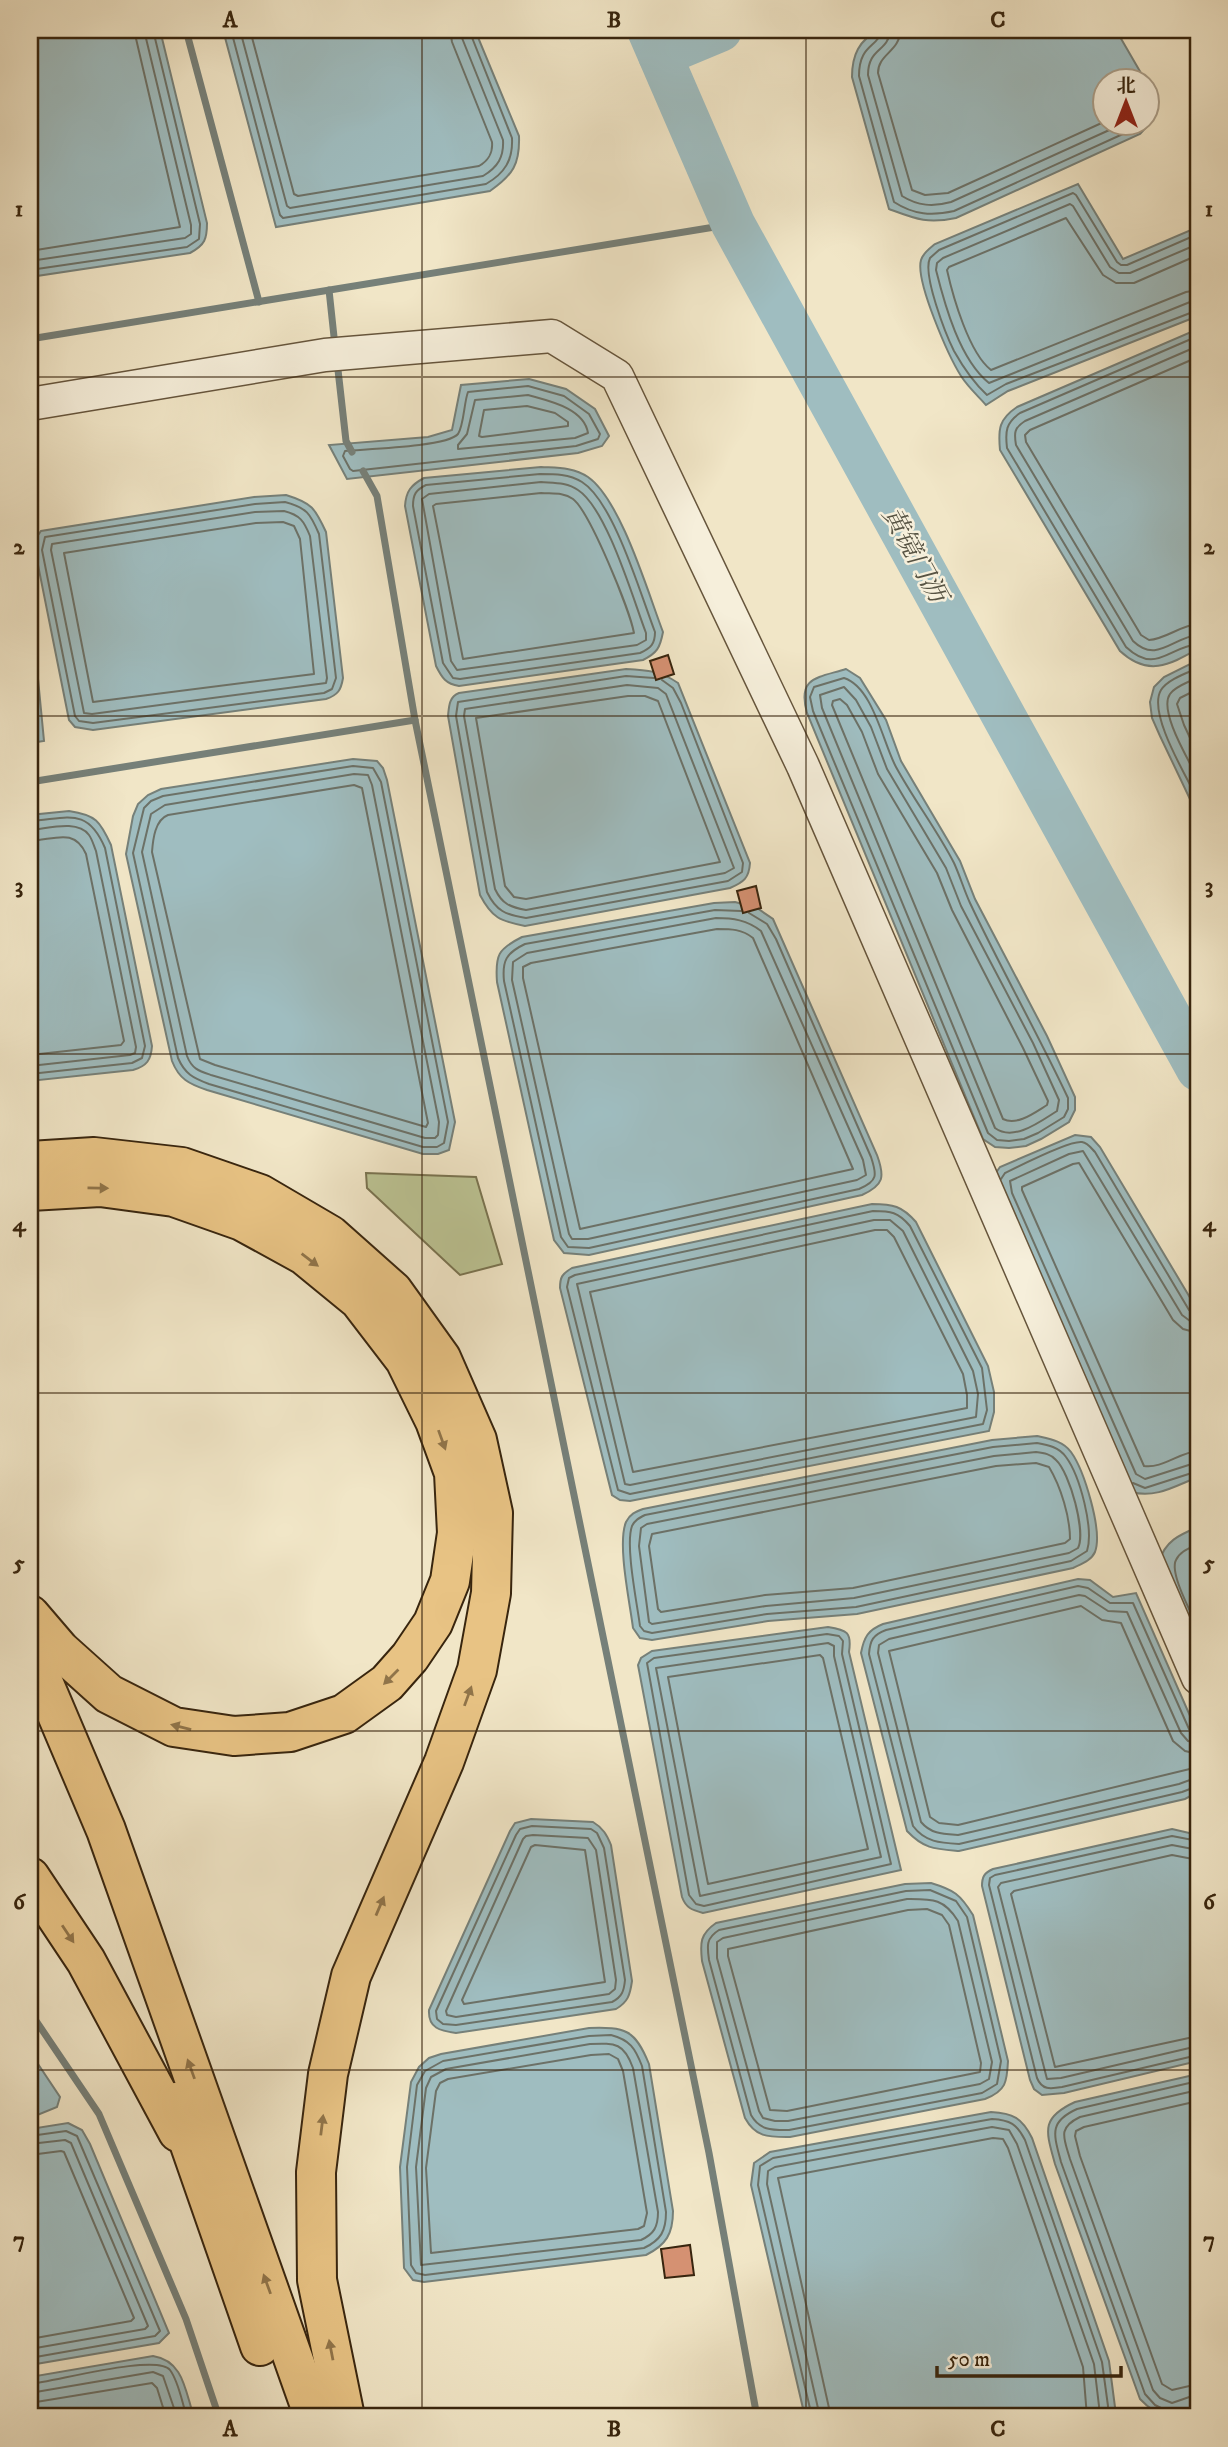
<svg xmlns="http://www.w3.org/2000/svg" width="1228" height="2447" font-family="'IM FELL DW Pica','Noto Serif SC',serif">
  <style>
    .green { fill: #bcc494; stroke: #7a7451; stroke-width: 2 }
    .water { fill: #9fbdc0; stroke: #768079; stroke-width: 2 }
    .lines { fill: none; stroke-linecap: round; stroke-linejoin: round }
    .shore { stroke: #6c7167; stroke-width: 2 }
    .stream { stroke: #768079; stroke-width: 7 }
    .river { stroke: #9fbdc0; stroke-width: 44 }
    .building { fill: #d59172; stroke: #38250e; stroke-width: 2 }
    .minor-casing { stroke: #66553c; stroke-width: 35 }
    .highway-casing { stroke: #38250e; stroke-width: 42 }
    .minor { stroke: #f6efdb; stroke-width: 32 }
    .highway { stroke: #e8c384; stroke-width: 38 }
    .oneway { fill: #907449 }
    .grid { fill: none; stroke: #38250e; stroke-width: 2; stroke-opacity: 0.55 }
    .labels { text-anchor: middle; stroke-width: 5; stroke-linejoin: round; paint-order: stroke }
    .water-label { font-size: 26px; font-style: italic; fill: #575343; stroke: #f6efdb }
    .neatline { fill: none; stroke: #38250e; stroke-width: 2.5 }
    .grid-label { font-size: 23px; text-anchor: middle; font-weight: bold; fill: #38250e }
  </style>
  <rect width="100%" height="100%" fill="#f1e6c7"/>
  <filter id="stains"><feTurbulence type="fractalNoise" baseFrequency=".00286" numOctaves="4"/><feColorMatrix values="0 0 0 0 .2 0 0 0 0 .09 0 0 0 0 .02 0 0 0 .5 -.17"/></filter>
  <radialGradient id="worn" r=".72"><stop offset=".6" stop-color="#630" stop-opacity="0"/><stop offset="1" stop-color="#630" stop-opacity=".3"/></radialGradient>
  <polygon class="green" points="366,1173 476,1177 502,1264 460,1275 367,1188"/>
  <g class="water">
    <path d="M30 30H160L207 223C207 239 205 245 190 253L30 277Z"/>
    <path d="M223 30H475L519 136C520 164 513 175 490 191L276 227Z"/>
    <path d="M879 30H1116L1145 80H1106V122H1148V84C1157 105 1158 117 1140 134L956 218C927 224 916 219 889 209L852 77C852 55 859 40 879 30Z"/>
    <path d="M1078 184 1123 259 1198 227V316L1008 391 986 405C978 396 968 387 961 376 949 357 915 281 921 260 923 253 929 249 935 244Z"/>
    <path d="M1198 329V649C1169 665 1148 677 1120 651L1000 450C998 429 999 419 1017 407Z"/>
    <polygon points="529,379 566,389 595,409 609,436 602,446 578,453 347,479 329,445 428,437 452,430 461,385"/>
    <path d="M541 467C557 468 573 467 588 477 621 500 648 593 663 632 660 648 657 653 643 660L459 686C446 684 442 678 436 666L405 506C406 491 411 485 424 478Z"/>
    <path d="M286 495C312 503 315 508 326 532L343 678C341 690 338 695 326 699L93 730 75 727 69 720 35 550 36 538 41 531 254 497Z"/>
    <polygon points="30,596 44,741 30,743"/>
    <polygon points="1198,660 1198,816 1160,736 1152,718 1150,702 1154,687 1164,677"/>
    <path d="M626 669C647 670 661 671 678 683L750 863C749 878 744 882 730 888L525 926C500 921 492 918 480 895L448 716C449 706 449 697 459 693Z"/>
    <path d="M846 669 860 678 886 720 901 761 960 861 975 899 1047 1036 1075 1097V1110L1069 1122 1041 1139 1026 1146 1009 1148 995 1147 983 1139 807 713C797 677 817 678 846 669Z"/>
    <path d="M353 759 377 761 383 768 387 780 455 1122 449 1150 438 1154H423L207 1090C189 1084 179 1079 172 1061L126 854 133 816 138 804 148 795 161 789Z"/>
    <path d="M69 811C96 815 100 821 111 845L152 1046C151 1060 147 1066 133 1070L30 1081V815Z"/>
    <path d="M735 902 757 908 773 919 877 1155C885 1177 884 1185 862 1195L589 1255 564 1253 554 1240 497 982C495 955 498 949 522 937L714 903Z"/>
    <path d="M1075 1135 1091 1137 1100 1147 1198 1311V1477C1177 1485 1155 1499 1132 1492L995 1174 1000 1167Z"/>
    <path d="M872 1204C893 1204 902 1206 916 1222L988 1366 994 1392V1412L989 1431 630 1501 620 1500 612 1495 560 1288C560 1277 562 1274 572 1268Z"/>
    <path d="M1037 1436C1050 1439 1063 1441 1071 1452 1084 1470 1103 1531 1095 1552 1091 1561 1081 1564 1073 1568L857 1614 768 1621 652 1640 640 1638 633 1628C630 1603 617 1544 626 1522 630 1514 635 1512 643 1509L992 1440Z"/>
    <path d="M1198 1527V1667L1159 1562C1165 1541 1179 1535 1198 1527Z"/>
    <path d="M1078 1579 1090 1580 1113 1597 1136 1593 1198 1734V1792L1185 1799 959 1851C935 1849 924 1849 907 1831L861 1653C864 1637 868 1630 883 1624Z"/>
    <path d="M828 1627C847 1630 852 1632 849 1652L901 1870 703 1913C692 1910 686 1908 682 1897L638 1665 641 1658 652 1651Z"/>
    <path d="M531 1819 593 1822C603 1828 607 1835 611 1845L632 1981C630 1995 628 2002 616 2009L456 2033C440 2031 428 2028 429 2010L510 1831 515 1823Z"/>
    <path d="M1172 1829 1198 1835V2061L1064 2093 1042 2095 1034 2089 1030 2080 982 1886C982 1877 984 1873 993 1869Z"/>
    <path d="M931 1883C954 1890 960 1894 973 1915L1008 2061C1007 2082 1006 2091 985 2099L790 2137C769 2137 756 2138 745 2118L702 1961C700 1943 700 1934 716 1923L905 1884Z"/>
    <path d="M589 2028C625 2027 635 2029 649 2064L673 2211C673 2234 666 2245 646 2255L424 2282 413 2280 404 2268 400 2167 411 2082 419 2067 429 2058 441 2054Z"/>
    <polygon points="30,2052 60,2097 57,2107 30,2118"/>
    <path d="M1198 2074V2409C1171 2418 1160 2420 1140 2399L1055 2164C1046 2131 1040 2118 1075 2102Z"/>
    <path d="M991 2112C1013 2113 1022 2118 1032 2138L1109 2361 1115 2407 1113 2417H805L751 2185 754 2163 770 2152Z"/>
    <polygon points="68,2123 82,2130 90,2144 169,2333 159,2343 30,2365 30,2129"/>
    <path d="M153 2356C184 2361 185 2391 194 2417H30V2377Z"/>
  </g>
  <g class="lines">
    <g class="shore">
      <path d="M231 30 280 215 283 218 486 184C505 173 513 160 512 138L469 30"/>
      <path d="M240 30 287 206 290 208 483 176C498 167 504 157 503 140L462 38 461 30"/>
      <path d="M250 30 294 194 298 196 479 166C489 160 493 153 492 142L452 42 450 30"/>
      <path d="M881 30C879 48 859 43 859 76L894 202C914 215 932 216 954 211L1136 128 1142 122"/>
      <path d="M890 30C889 52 868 47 868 75L902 196C918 206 933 207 951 202L1127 122"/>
      <path d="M901 30C899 52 878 54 878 73L912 190 925 195 948 193 1106 121"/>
      <path d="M1198 234 1127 265H1121L1117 262 1076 195 1073 193 939 250 930 258C922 274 946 335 954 351 963 367 974 383 987 395L1006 384 1198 310"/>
      <path d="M1198 244 1130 273H1119L1110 267 1073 206 1070 204 943 258 937 263 936 270C945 306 960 360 989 383L1190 302 1198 301"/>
      <polyline points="30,251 180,227 134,30"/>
      <path d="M1198 255 1134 283H1116L1103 275 1066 218 949 267 947 270C953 297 969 353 991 370L1186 292 1198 290"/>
      <polyline points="30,261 185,238 191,234 191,225 144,30"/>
      <polyline points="30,270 187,247 199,239 200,224 153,30"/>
      <path d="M1198 336 1020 413C1006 423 1005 431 1007 448L1126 647C1156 675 1168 647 1198 644"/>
      <path d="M1198 346 1025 421C1014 428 1014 433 1016 445L1133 641C1157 664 1173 637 1198 635"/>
      <path d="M1198 357 1030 430 1025 435 1026 442 1141 635 1149 640C1166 639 1181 625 1198 624"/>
      <path d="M528 386 564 396 589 414 600 434 598 439 576 446 353 471 350 469 343 456 345 451C365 449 447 447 458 434 464 425 464 402 468 392Z"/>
      <path d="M528 395C549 401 584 408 588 433L575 438 458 449V445L467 434 475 400Z"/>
      <polygon points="527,406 555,413 568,422 568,426 482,437 479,436 484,410"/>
      <path d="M540 474C555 474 569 474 582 482 614 502 641 596 655 632 655 644 651 648 640 653L460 679 453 678 443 663 413 506C413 494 416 490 426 485Z"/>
      <path d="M541 482C554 483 567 482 578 490 607 509 633 599 646 633V640L637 645 457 670 451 661 422 499 429 494Z"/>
      <path d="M541 493C552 494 563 492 573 499 590 512 630 611 634 633L463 659 433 506 436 504Z"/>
      <path d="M285 502C307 508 310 513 319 534L336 678 332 689 324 693 93 723 79 721 75 716 42 550 45 537 255 504Z"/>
      <path d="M284 511C300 515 304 521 310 536L327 678 326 683 92 714 84 713 51 550 52 544 255 512Z"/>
      <polygon points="283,522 294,526 300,539 314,674 93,702 64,553 256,523"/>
      <polyline points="30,668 36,732 30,736"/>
      <path d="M1198 668C1187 673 1168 679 1161 690 1147 713 1187 777 1198 800"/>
      <path d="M1198 677C1190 682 1175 686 1170 694 1158 711 1190 762 1198 779"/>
      <path d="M654 678 626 676 458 702 456 716 487 892C496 911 506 915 526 918L728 881 742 872 743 863 681 703 673 688 662 680"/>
      <path d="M844 678C873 687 883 743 896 767 914 800 937 830 954 863 960 876 964 890 970 903 1001 969 1037 1032 1068 1098V1109L1064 1117 1038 1133 1024 1139 1009 1141 997 1140 988 1133 813 711 810 697 814 687Z"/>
      <path d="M627 685 658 688 666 694 734 868 725 873 526 910C510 907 502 904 495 889L464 716 465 709Z"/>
      <path d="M844 687 856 700 871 727 887 769 946 868 961 906 1033 1043 1059 1100 1057 1111C1041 1121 1014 1142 995 1128L822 708 820 695Z"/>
      <polyline points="1198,689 1180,698 1177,704 1184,725 1198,755"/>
      <polygon points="628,696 645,696 658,701 720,862 526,899 514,897 505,886 476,718"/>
      <path d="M840 699 847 705 862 732 878 774 937 873 952 910 1023 1048 1048 1101 1047 1105C1034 1113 1017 1126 1003 1119L832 705 833 701Z"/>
      <path d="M353 766 373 768 381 782 448 1122 444 1143 437 1147H423L209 1084C193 1078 185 1074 178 1058L133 853 144 808 151 801 163 796Z"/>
      <path d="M354 774 368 775 372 785 439 1122 438 1135 435 1138H425L211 1075C199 1071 192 1069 187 1056L142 852 151 814 165 805Z"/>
      <path d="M354 785 362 788 428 1123 426 1127 215 1065 200 1059 152 852C153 839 155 820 168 815Z"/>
      <path d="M30 821C67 819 87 806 105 848L145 1046 142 1058 132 1063 30 1074"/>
      <path d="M30 830C47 829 77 819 89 835 92 839 94 846 96 851L136 1047 135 1053 130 1055 30 1066"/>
      <path d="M30 841C54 840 74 827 86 854L124 1041 121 1045 30 1055"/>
      <path d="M741 911 715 910 525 944C506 953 502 961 504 981L561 1237 568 1247 589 1248 859 1189C878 1181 877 1175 871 1157L776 939 767 924 749 913"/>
      <path d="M716 918C733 918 747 920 761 931L863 1160 866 1175 857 1180 588 1239H572L569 1234 512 980 513 962 527 953Z"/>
      <path d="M717 929C731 929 742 929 753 938L853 1169 580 1229 523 978V967L531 963Z"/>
      <path d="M1001 1179 1005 1173C1019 1166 1070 1140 1082 1142 1088 1143 1091 1148 1095 1152L1189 1310 1198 1314"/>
      <path d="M873 1211C891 1211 898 1212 910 1226L982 1368 987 1410 983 1424 630 1494 618 1490 567 1287 569 1278 575 1275Z"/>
      <polygon points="874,1220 890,1220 903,1231 973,1371 978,1394 976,1417 630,1485 625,1484 577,1284"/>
      <polygon points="875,1230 887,1230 894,1237 963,1374 967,1395 967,1408 633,1472 590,1292"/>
      <polyline points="1198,1322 1190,1321 1182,1315 1083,1151 1069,1154 1010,1181 1012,1193 1136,1474 1145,1479 1198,1462"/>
      <path d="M1198 1333 1183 1329 1173 1320 1079 1163 1073 1164 1022 1187V1190L1144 1466C1162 1469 1180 1452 1198 1451"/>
      <path d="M1037 1443C1048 1445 1059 1447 1066 1457 1080 1476 1094 1529 1087 1551L1071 1561 856 1607 767 1614 652 1633 644 1631 640 1626C637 1603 625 1545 632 1526 635 1520 639 1518 645 1515L993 1447Z"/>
      <path d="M1036 1452C1044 1453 1051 1454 1056 1460 1070 1473 1086 1532 1078 1548L1069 1553 854 1598 766 1606 652 1624 649 1622 639 1546 641 1528 647 1524 994 1456Z"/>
      <path d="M1036 1463 1049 1467C1061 1487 1070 1517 1070 1539L1065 1543 853 1588 765 1595 661 1612 658 1609 649 1546 652 1534 996 1466Z"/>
      <polyline points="1133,1483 1145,1488 1198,1471"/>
      <path d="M1198 1544C1190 1548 1180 1551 1176 1560 1169 1573 1192 1614 1198 1628"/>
      <polygon points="827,1634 839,1636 843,1641 842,1654 891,1864 704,1906 696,1904 689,1895 647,1663 654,1658"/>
      <polygon points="828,1643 834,1646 834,1656 881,1857 700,1896 656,1668"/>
      <polygon points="820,1655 823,1658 868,1849 708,1884 668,1677"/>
      <path d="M1198 1734H1193L1189 1729 1133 1603H1110L1088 1588 1078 1586 886 1630C873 1635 870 1640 869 1654L913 1826C925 1842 940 1843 959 1844L1182 1792 1198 1786"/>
      <path d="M1198 1743 1188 1741 1181 1733 1127 1612 1108 1611 1085 1596 1079 1595 889 1639 879 1645 878 1653 921 1822C931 1834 943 1834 958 1835L1179 1784 1198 1777"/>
      <polyline points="1198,1754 1185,1751 1173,1741 1121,1623 1102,1620 1081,1606 889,1651 930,1817 939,1823 958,1825 1198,1767"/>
      <path d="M532 1826 591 1829 597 1833 604 1848 625 1980C624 1991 622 1997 612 2002L456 2025 443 2024 437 2019 436 2011 516 1835 520 1829Z"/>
      <polygon points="533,1835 588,1838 596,1850 616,1980 615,1989 609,1994 456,2017 447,2015 446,2011 523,1839 526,1836"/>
      <path d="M1198 1841 1172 1836 995 1875 990 1878 989 1885 1037 2078C1042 2090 1050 2089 1062 2087L1198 2055"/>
      <polygon points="535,1845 585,1850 605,1982 464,2004 462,2000 531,1847"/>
      <polyline points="1198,1850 1172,1845 1001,1883 998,1887 1047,2079 1061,2078 1198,2046"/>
      <polyline points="1198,1860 1172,1855 1014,1891 1011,1894 1055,2067 1198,2036"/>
      <path d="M930 1890 956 1901 967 1917 1001 2061 997 2084 982 2093 789 2130C773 2130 760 2131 751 2115L709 1960C707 1946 706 1938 719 1930L906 1891Z"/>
      <path d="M907 1899C932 1899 944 1898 958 1921L992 2062 989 2079 980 2084 788 2121H775L763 2118 759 2111 717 1958V1942L723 1938Z"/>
      <polygon points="927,1909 942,1915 949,1925 981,2063 980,2072 787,2111 770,2110 728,1956 728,1949 908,1910"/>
      <path d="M611 2035C630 2040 635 2048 642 2066L666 2212C666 2231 661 2240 644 2248L425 2275 416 2273 411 2265 407 2167 417 2085 425 2071 443 2061 589 2036Z"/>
      <path d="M590 2044C616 2043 624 2043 633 2068L658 2212C658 2227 654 2234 641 2240L421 2265 416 2167 426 2088 431 2077 446 2069Z"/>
      <polygon points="609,2054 618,2059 623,2071 647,2213 644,2226 638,2229 431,2253 426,2168 436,2091 440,2083 448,2079 591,2055"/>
      <path d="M1198 2090 1080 2117C1057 2128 1064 2138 1070 2159L1153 2390 1160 2398 1172 2403 1198 2394"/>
      <polyline points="1198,2101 1084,2127 1076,2131 1075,2136 1080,2156 1162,2384 1172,2390 1198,2384"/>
      <polyline points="30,2136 66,2131 77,2136 160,2331 155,2336 30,2358"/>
      <polyline points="30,2144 65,2140 71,2143 148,2326 145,2329 30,2349"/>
      <polyline points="30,2155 61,2151 64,2152 134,2318 131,2321 30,2339"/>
      <path d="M30 2384C54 2382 157 2353 170 2370 179 2382 182 2403 187 2417"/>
      <polyline points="30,2393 153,2372 163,2376 177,2417"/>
      <polyline points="30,2403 152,2383 157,2388 166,2417"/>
      <path d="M812 2417 758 2185 760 2166 773 2158 992 2119C1010 2120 1017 2124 1025 2140L1102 2362 1108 2406 1107 2417"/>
      <polyline points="820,2417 767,2184 768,2171 775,2167 992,2127 1009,2130 1017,2144 1094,2364 1099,2406 1098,2417"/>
      <polyline points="831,2417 778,2178 993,2138 1003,2139 1008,2148 1083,2367 1087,2417"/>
      <path d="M1167 2417 1165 2410 1155 2405 1145 2394 1061 2162C1054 2135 1048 2122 1077 2109L1198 2081"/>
    </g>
    <g class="stream">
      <polyline points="186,30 259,302"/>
      <polyline points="329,290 335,346"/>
      <polyline points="30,339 733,224"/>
      <polyline points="337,361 346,441 352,452"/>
      <polyline points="363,471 377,496 415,720 709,2153 757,2417"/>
      <polyline points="30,782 415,720"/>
      <polyline points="30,2012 99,2114 186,2319 219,2417"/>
    </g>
    <g class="river">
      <polyline points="649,30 733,224 1198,1069"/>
      <polyline points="660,55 720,30"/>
    </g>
  </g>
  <g class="building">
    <polygon points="668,655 674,674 656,680 650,661"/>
    <polygon points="756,886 761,908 743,913 737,891"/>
    <polygon points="690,2245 694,2275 665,2278 661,2249"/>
  </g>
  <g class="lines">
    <g class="minor-casing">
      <polyline id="minor" points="30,404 325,355 552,336 617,376 803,766 1198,1678"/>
    </g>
    <g class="highway-casing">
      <g id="highway">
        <polyline points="30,1161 94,1157 182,1167 260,1194 330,1235 393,1291 441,1358 477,1440 493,1513 491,1593 477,1670 444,1762 351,1976 328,2074 316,2172 317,2280 345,2417"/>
        <polyline points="30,1191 100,1187 174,1197 242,1221 304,1255 359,1300 405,1360 435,1421 454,1473 457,1533 450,1581 433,1623 410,1657 387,1683 344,1714 290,1732 234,1736 174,1727 109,1694 60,1650 30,1615"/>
        <polyline points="30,1651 106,1830 314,2417"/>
        <polyline points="30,1877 86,1961 178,2132"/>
        <polyline points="175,2102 260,2346"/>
      </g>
    </g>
    <use href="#minor" class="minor"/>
    <use href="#highway" class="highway"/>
  </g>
  <defs><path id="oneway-solid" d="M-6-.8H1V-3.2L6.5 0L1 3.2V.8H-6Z" transform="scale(1.75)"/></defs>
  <g class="oneway">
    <use href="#oneway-solid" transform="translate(98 1188) rotate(1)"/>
    <use href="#oneway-solid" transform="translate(310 1260) rotate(37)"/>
    <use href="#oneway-solid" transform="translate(442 1440) rotate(70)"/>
    <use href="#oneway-solid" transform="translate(391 1677) rotate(135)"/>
    <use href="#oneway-solid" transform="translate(468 1696) rotate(-70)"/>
    <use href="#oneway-solid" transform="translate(181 1727) rotate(-166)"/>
    <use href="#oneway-solid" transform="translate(380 1906) rotate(-67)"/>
    <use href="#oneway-solid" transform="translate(68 1934) rotate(56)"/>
    <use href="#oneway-solid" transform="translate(191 2069) rotate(-110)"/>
    <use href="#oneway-solid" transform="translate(322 2125) rotate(-83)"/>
    <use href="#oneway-solid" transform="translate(267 2284) rotate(-110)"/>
    <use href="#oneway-solid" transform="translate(331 2350) rotate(-101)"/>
  </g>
  <path class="grid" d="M422 30V2417M806 30V2417M30 377H1198M30 716H1198M30 1054H1198M30 1393H1198M30 1731H1198M30 2070H1198"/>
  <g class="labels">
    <g class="water-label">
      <text transform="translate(915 554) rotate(61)" y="9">黄镜门沥</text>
    </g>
  </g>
  <rect width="1228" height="2447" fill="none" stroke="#f1e6c7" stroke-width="77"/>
  <g transform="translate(1126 102)"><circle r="33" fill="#f6efdb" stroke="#aa9e89" stroke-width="2"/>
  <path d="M0-5L12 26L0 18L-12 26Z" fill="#8f2418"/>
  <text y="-10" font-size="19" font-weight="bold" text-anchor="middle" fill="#38250e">北</text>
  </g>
  <path d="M937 2366v10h184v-10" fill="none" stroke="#38250e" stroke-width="3.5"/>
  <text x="948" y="2366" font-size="21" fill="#38250e" stroke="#f6efdb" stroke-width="5" paint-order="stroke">50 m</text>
  <rect x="38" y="38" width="1152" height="2370" class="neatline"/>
  <g class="grid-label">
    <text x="230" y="27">A</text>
    <text x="614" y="27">B</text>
    <text x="998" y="27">C</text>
    <text x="19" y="216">1</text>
    <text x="1209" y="216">1</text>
    <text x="19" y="554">2</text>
    <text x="1209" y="554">2</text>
    <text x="19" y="893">3</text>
    <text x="1209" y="893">3</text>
    <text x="19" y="1231">4</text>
    <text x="1209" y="1231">4</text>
    <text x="19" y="1570">5</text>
    <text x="1209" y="1570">5</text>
    <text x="19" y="1909">6</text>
    <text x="1209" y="1909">6</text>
    <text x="19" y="2247">7</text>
    <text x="1209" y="2247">7</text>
    <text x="230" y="2436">A</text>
    <text x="614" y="2436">B</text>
    <text x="998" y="2436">C</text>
  </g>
  <rect width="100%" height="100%" filter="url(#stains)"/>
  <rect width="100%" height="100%" fill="url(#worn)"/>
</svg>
